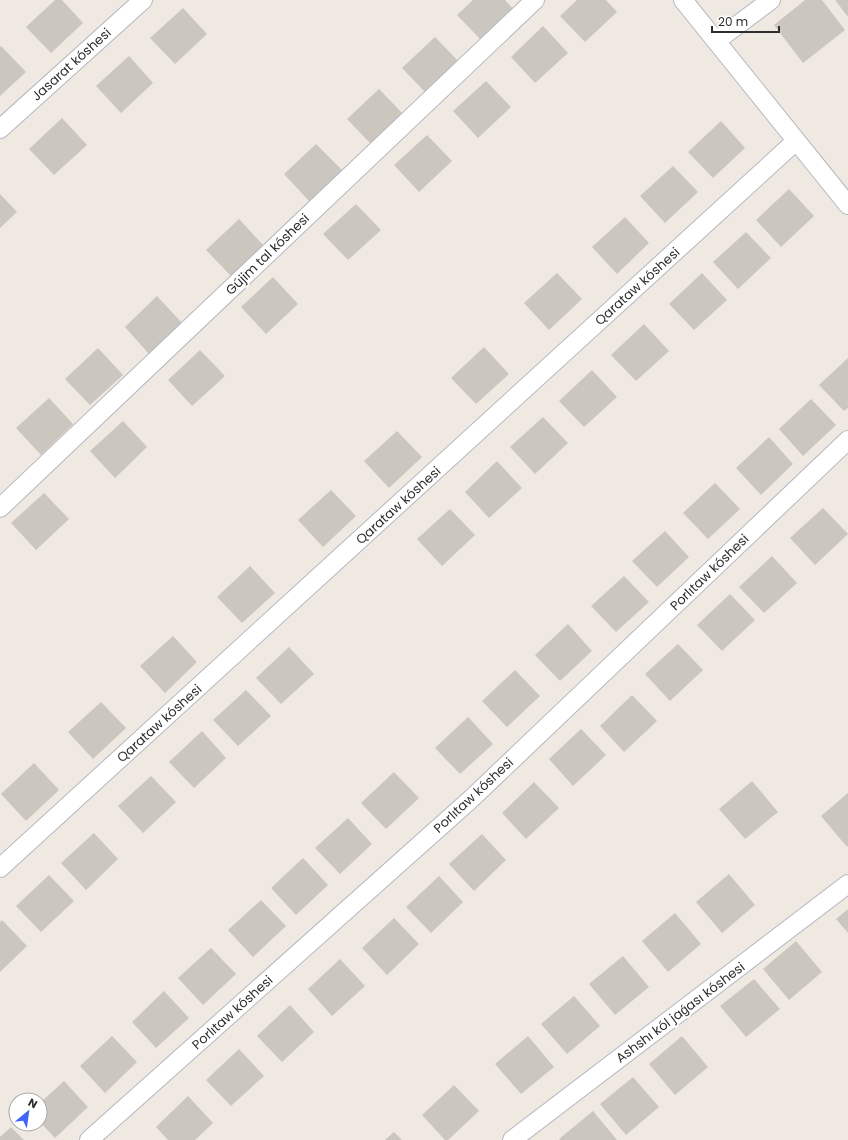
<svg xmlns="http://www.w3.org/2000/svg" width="848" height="1140" font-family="Poppins,sans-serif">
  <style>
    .building { fill: #cbc7bf }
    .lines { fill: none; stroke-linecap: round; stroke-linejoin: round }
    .minor-casing { stroke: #b4b7c1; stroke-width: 20 }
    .minor { stroke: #fff; stroke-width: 18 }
    .labels { text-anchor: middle; stroke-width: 4; stroke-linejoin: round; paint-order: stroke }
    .street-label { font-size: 13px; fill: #2e2e2e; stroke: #fff }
  </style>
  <rect width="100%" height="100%" fill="#efe9e1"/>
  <g class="building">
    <polygon points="55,0 62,0 83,23 51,53 26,27"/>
    <polygon points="473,0 505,0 515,11 482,41 457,15"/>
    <polygon points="577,0 606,0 617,12 585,42 560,16"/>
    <polygon points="805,0 822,0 845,30 803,63 774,25"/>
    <polygon points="835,0 848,0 848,17"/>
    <polygon points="183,8 207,34 175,64 150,38"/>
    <polygon points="543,26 568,53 535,83 511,57"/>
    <polygon points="435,37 460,63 427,94 402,68"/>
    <polygon points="1,46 26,72 0,96 0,47"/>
    <polygon points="129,56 153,83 121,113 96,86"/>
    <polygon points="486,81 511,107 478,138 453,111"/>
    <polygon points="379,89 404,115 372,145 347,119"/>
    <polygon points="62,118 87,145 54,175 29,149"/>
    <polygon points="721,121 745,148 713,178 688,152"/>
    <polygon points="427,135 452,161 419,192 394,165"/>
    <polygon points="316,144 342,170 309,201 284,174"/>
    <polygon points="673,166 698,192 665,223 640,196"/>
    <polygon points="789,189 814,216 781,247 756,220"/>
    <polygon points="0,194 17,212 0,228"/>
    <polygon points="356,204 381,230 348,260 323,234"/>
    <polygon points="625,217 649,243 617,274 592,247"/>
    <polygon points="239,219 263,245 231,276 206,250"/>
    <polygon points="746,232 771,258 738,289 713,262"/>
    <polygon points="557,273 582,299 549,330 524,303"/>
    <polygon points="702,273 727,300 694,330 669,304"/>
    <polygon points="273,277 298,304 266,334 241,307"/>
    <polygon points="157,296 182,323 149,354 125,327"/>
    <polygon points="644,324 669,351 636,381 611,355"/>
    <polygon points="484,347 509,374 476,404 451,378"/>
    <polygon points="98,348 123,375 90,405 65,379"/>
    <polygon points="200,350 225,376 192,406 168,380"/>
    <polygon points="848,358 848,408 844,411 819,385"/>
    <polygon points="592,370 617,397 584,427 559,401"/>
    <polygon points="49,398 73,424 41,455 16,428"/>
    <polygon points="811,399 836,425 803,456 779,429"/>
    <polygon points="543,417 568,443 535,474 510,447"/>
    <polygon points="123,421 147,447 115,478 90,451"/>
    <polygon points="397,431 422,457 389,488 364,461"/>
    <polygon points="769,437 793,464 761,495 736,468"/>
    <polygon points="497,461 522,488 489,518 465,492"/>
    <polygon points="715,483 740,509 708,539 683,513"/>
    <polygon points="331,490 356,516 323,547 298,520"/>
    <polygon points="44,493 69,519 36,550 11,523"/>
    <polygon points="823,508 848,534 815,565 790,538"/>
    <polygon points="450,509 475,535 442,566 417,539"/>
    <polygon points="665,531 689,557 657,587 632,561"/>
    <polygon points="772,556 797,583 764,613 739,587"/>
    <polygon points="250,566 275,593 242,623 217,597"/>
    <polygon points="624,576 649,602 616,632 591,606"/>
    <polygon points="730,594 755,620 722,651 697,625"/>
    <polygon points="568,624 592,651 560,681 535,655"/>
    <polygon points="173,636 197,662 165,693 140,666"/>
    <polygon points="678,644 703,670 670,701 645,674"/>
    <polygon points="289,647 314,674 281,704 256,678"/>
    <polygon points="515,670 540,696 507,727 482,701"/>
    <polygon points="246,690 271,716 238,746 213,720"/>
    <polygon points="632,695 657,721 624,752 600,726"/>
    <polygon points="101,702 126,728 93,759 68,732"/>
    <polygon points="468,717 493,744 460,774 435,748"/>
    <polygon points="581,729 606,755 573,786 549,759"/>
    <polygon points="202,731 226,758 194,788 169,762"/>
    <polygon points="34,763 59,790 26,821 1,794"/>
    <polygon points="394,772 419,798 386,829 361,803"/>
    <polygon points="151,776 176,802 143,833 118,806"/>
    <polygon points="752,781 778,812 745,839 719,809"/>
    <polygon points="534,782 559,808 526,839 502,813"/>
    <polygon points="848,793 848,846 847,847 821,816"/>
    <polygon points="348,818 372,844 340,874 315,848"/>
    <polygon points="94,833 118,859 86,890 61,863"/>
    <polygon points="482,834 506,860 474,891 449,864"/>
    <polygon points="303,858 328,885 296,915 271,888"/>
    <polygon points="729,874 755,905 722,933 696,902"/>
    <polygon points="49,875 74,901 41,932 16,906"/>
    <polygon points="439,876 463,902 431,933 406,907"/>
    <polygon points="261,900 286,926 253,957 228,930"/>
    <polygon points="848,909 848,933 836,919"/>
    <polygon points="675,913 701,944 668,972 642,941"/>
    <polygon points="394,918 419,944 387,975 362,948"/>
    <polygon points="2,920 27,946 0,972 0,922"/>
    <polygon points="796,941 822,972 789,1000 763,969"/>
    <polygon points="211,948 236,974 203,1005 178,978"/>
    <polygon points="623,956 649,987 615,1015 589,984"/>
    <polygon points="340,959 365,986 332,1016 308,989"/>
    <polygon points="754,979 780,1009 746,1037 720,1006"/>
    <polygon points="164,991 189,1018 156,1048 132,1022"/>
    <polygon points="574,996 600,1026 567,1054 541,1024"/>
    <polygon points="290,1005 314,1032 282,1062 257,1036"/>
    <polygon points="112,1036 137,1062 105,1093 80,1066"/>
    <polygon points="528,1036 554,1067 521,1094 495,1064"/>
    <polygon points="682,1036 708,1067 675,1095 649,1064"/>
    <polygon points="239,1049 264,1076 231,1106 206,1080"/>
    <polygon points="633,1077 659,1107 626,1135 600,1104"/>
    <polygon points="64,1081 88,1107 55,1138 40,1122 40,1103"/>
    <polygon points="454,1085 479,1111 448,1140 445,1140 422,1115"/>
    <polygon points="188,1096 213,1123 195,1140 168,1140 156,1127"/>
    <polygon points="593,1111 617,1140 560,1140 559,1139"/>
    <polygon points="11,1127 24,1140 0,1140 0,1137"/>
    <polygon points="394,1132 402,1140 385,1140"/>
  </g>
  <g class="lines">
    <g class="minor-casing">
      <g id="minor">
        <polyline points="683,0 848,205"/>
        <polyline points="716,41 771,0"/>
        <polyline points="0,129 143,0"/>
        <polyline points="0,508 535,0"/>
        <polyline points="0,868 796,141"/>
        <polyline points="89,1140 471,799 848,440"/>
        <polyline points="512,1140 848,884"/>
      </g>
    </g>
    <use href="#minor" class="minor"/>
  </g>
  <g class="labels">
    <g class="street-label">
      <text transform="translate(71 64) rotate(-42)" y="5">Jasarat kóshesi</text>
      <text transform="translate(267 254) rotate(-44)" y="5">Gújim tal kóshesi</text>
      <text transform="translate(637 286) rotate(-42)" y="5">Qarataw kóshesi</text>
      <text transform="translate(398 505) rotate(-42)" y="5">Qarataw kóshesi</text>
      <text transform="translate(709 572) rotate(-44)" y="5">Porlıtaw kóshesi</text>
      <text transform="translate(159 723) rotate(-42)" y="5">Qarataw kóshesi</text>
      <text transform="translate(473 795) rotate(-43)" y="5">Porlıtaw kóshesi</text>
      <text transform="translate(232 1012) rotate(-42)" y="5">Porlıtaw kóshesi</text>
      <text transform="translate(680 1012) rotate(-37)" y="5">Ashshı kól jaǵası kóshesi</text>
    </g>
  </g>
  <g transform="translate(28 1112) rotate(29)"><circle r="19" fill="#ffffff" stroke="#ababab"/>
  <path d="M0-3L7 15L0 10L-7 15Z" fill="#4264fb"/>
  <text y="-6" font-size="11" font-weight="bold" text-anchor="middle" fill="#2e2e2e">N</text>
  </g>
  <path d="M712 26v6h67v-6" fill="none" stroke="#2e2e2e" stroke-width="2"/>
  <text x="718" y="26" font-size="12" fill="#2e2e2e" stroke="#ffffff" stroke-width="3" paint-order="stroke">20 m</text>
</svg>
